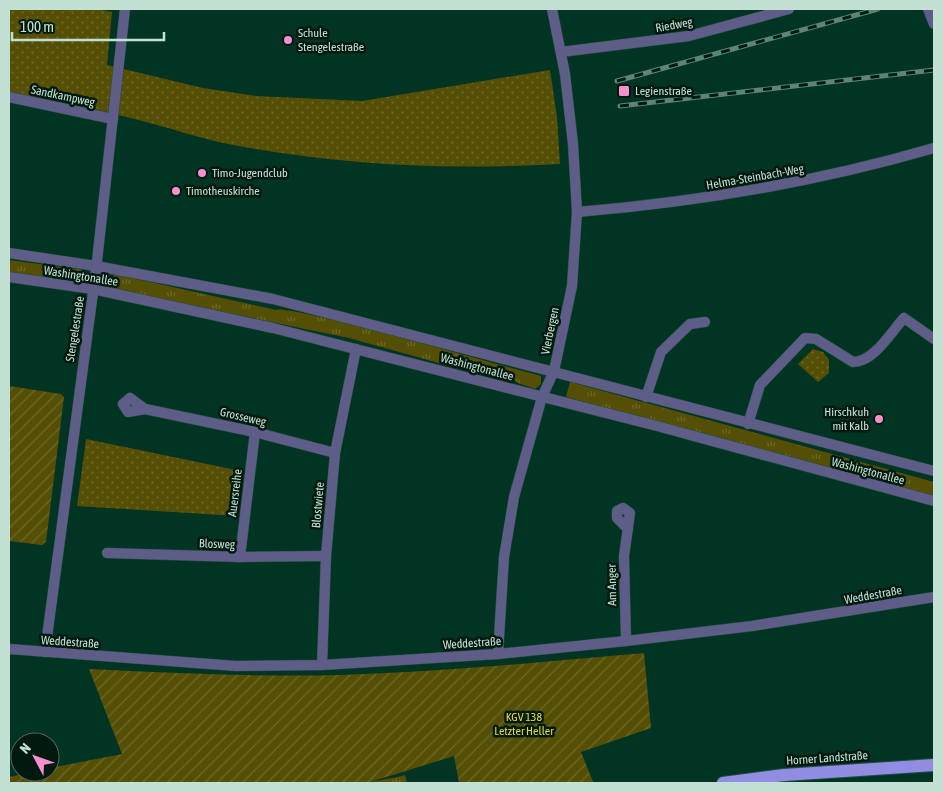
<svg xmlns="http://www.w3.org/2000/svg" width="943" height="792" font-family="'Asap Condensed',sans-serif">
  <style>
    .grass { fill: url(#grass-tufts) }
    .park { fill: url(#park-dots) }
    .garden { fill: url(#garden-furrows) }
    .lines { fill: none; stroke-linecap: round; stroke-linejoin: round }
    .minor-casing { stroke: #21503f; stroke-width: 11 }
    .major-casing { stroke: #21503f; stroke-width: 14 }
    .minor { stroke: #5e5d87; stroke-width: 10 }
    .major { stroke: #908de3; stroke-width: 12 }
    .rail-casing { stroke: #5c8575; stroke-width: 5 }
    .rail { stroke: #01190f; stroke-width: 3; stroke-dasharray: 9; stroke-linecap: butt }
    .poi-dot { fill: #f790cd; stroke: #01190f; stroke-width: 2 }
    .labels { text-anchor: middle; stroke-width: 5; stroke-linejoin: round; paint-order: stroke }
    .street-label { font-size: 12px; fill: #c3e1d2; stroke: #01190f }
    .poi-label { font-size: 12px; fill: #c3e1d2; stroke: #01190f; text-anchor: start }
    .park-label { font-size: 12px; fill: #ebdd27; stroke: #01190f }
  </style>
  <defs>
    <pattern id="grass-tufts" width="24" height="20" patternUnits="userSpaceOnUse" patternTransform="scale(1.25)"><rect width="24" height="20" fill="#554f05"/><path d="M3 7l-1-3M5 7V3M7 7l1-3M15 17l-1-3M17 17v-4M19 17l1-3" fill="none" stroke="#6c6829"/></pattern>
    <pattern id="park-dots" width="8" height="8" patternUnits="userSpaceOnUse" patternTransform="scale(1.25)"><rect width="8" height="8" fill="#554f05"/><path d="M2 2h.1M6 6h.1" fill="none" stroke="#6c6829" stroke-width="1.8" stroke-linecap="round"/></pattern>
    <pattern id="garden-furrows" width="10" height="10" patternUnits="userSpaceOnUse" patternTransform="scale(1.25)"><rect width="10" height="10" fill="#554f05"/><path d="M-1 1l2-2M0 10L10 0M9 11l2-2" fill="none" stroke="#6c6829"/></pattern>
  </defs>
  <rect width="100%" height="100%" fill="#023423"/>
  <g class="grass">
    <polygon points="9,260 84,270 86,275 83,282 9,273"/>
    <path d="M114 274 276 310C290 304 508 368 541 376V384L535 389 518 383 512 378 456 364 446 365 349 338 111 289Z"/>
    <polygon points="570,382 934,482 934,496 566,397"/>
    <path d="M405 775 407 783H367C381 779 392 779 405 775Z"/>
  </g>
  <g class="park">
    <path d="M9 9H96L112 12 107 65 203 88 256 96 362 101 550 70 557 117 560 164C452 170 351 166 244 147 205 141 166 126 127 117 88 107 48 100 9 92Z"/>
    <polygon points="813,349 823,352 829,360 829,373 818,382 798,364"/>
    <polygon points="86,439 241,471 237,516 77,506"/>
  </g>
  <g class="garden">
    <polygon points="9,386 61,394 64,397 46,542 42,545 9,541"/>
    <path d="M644 653 651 728 581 752 593 782 459 783 454 756 367 783H9V777L32 772H50V768L122 754 89 669C172 673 255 677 339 675 441 672 543 662 644 653Z"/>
  </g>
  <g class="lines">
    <g class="minor-casing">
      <g id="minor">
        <polyline points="928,9 934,24"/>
        <polyline points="561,52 689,36 789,9"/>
        <polyline points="9,97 113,119"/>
        <path d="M577 212C698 202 817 182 934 148"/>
        <polyline points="9,253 96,266 273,299 934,471"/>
        <polyline points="9,277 93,289 273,328 657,426 934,501"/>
        <polyline points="646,397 661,352 690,324 705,322"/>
        <polyline points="145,409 128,412 123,404 130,398 145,409 255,432 335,453"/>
        <path d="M748 424 760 385 805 338 816 339 853 362C874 362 891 332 904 318L934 339"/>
        <polyline points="107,553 240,557 326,556"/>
        <polyline points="240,557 255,432"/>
        <polyline points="626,641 624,556 630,513 623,508 617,511 617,518 628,529"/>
        <polyline points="9,649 236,666 322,665 498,654 626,641 752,626 934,597"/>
        <polyline points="45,652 96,270 125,9"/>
        <polyline points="498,654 504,557 514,497 542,397 554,371 572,286 577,212 573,144 565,74 552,9"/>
        <polyline points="322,665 326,556 335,453 356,349"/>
      </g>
    </g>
    <g class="major-casing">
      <polyline id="major" points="723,783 784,775 934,765"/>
    </g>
    <use href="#minor" class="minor"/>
    <use href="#major" class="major"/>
    <g class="rail-casing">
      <g id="rail">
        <polyline points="617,81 878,9"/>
        <polyline points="620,106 934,70"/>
      </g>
    </g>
    <use href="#rail" class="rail"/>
  </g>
  <g class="poi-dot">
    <circle cx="288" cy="40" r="5"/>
    <rect x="618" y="85" width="12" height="12" rx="2.5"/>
    <circle cx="202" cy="173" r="5"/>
    <circle cx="176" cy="191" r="5"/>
    <circle cx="879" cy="419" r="5"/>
  </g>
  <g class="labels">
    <g class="street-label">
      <text transform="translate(674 25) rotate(-10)" y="4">Riedweg</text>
      <text transform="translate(63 96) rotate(12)" y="4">Sandkampweg</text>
      <text transform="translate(755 177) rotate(-10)" y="4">Helma-Steinbach-Weg</text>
      <text transform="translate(81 276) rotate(9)" y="4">Washingtonallee</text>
      <text transform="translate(75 329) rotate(-81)" y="4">Stengelestraße</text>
      <text transform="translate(550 331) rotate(-78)" y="4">Vierbergen</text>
      <text transform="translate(477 367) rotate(15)" y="4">Washingtonallee</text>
      <text transform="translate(243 417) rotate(13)" y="4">Grosseweg</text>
      <text transform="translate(868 471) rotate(15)" y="4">Washingtonallee</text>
      <text transform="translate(235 493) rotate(-83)" y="4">Auersreihe</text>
      <text transform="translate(318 505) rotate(-85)" y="4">Blostwiete</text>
      <text transform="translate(217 544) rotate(2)" y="4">Blosweg</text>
      <text transform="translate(612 585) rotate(-91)" y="4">Am Anger</text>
      <text transform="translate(873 595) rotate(-10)" y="4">Weddestraße</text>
      <text transform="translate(70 642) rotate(4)" y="4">Weddestraße</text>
      <text transform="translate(472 643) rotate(-4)" y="4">Weddestraße</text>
      <text transform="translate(827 758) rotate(-4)" y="4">Horner Landstraße</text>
    </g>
    <g class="poi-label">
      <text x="298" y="37">Schule<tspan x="298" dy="14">Stengelestraße</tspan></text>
      <text x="635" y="95">Legienstraße</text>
      <text x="212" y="177">Timo-Jugendclub</text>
      <text x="186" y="195">Timotheuskirche</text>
      <text x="869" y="416" text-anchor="end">Hirschkuh<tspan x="869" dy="14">mit Kalb</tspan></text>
    </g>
    <g class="park-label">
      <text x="524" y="721">KGV 138<tspan x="524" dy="14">Letzter Heller</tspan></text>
    </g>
  </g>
  <rect width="943" height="792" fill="none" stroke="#c3e1d2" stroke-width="20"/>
  <g transform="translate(35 757) rotate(311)"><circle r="24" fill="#01190f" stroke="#4f695d"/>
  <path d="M0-4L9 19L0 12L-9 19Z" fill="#f790cd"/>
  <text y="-8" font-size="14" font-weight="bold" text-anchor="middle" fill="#c3e1d2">N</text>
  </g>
  <path d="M12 32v8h152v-8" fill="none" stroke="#c3e1d2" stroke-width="2.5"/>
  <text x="20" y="32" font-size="15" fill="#c3e1d2" stroke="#01190f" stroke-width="4" paint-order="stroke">100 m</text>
</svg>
